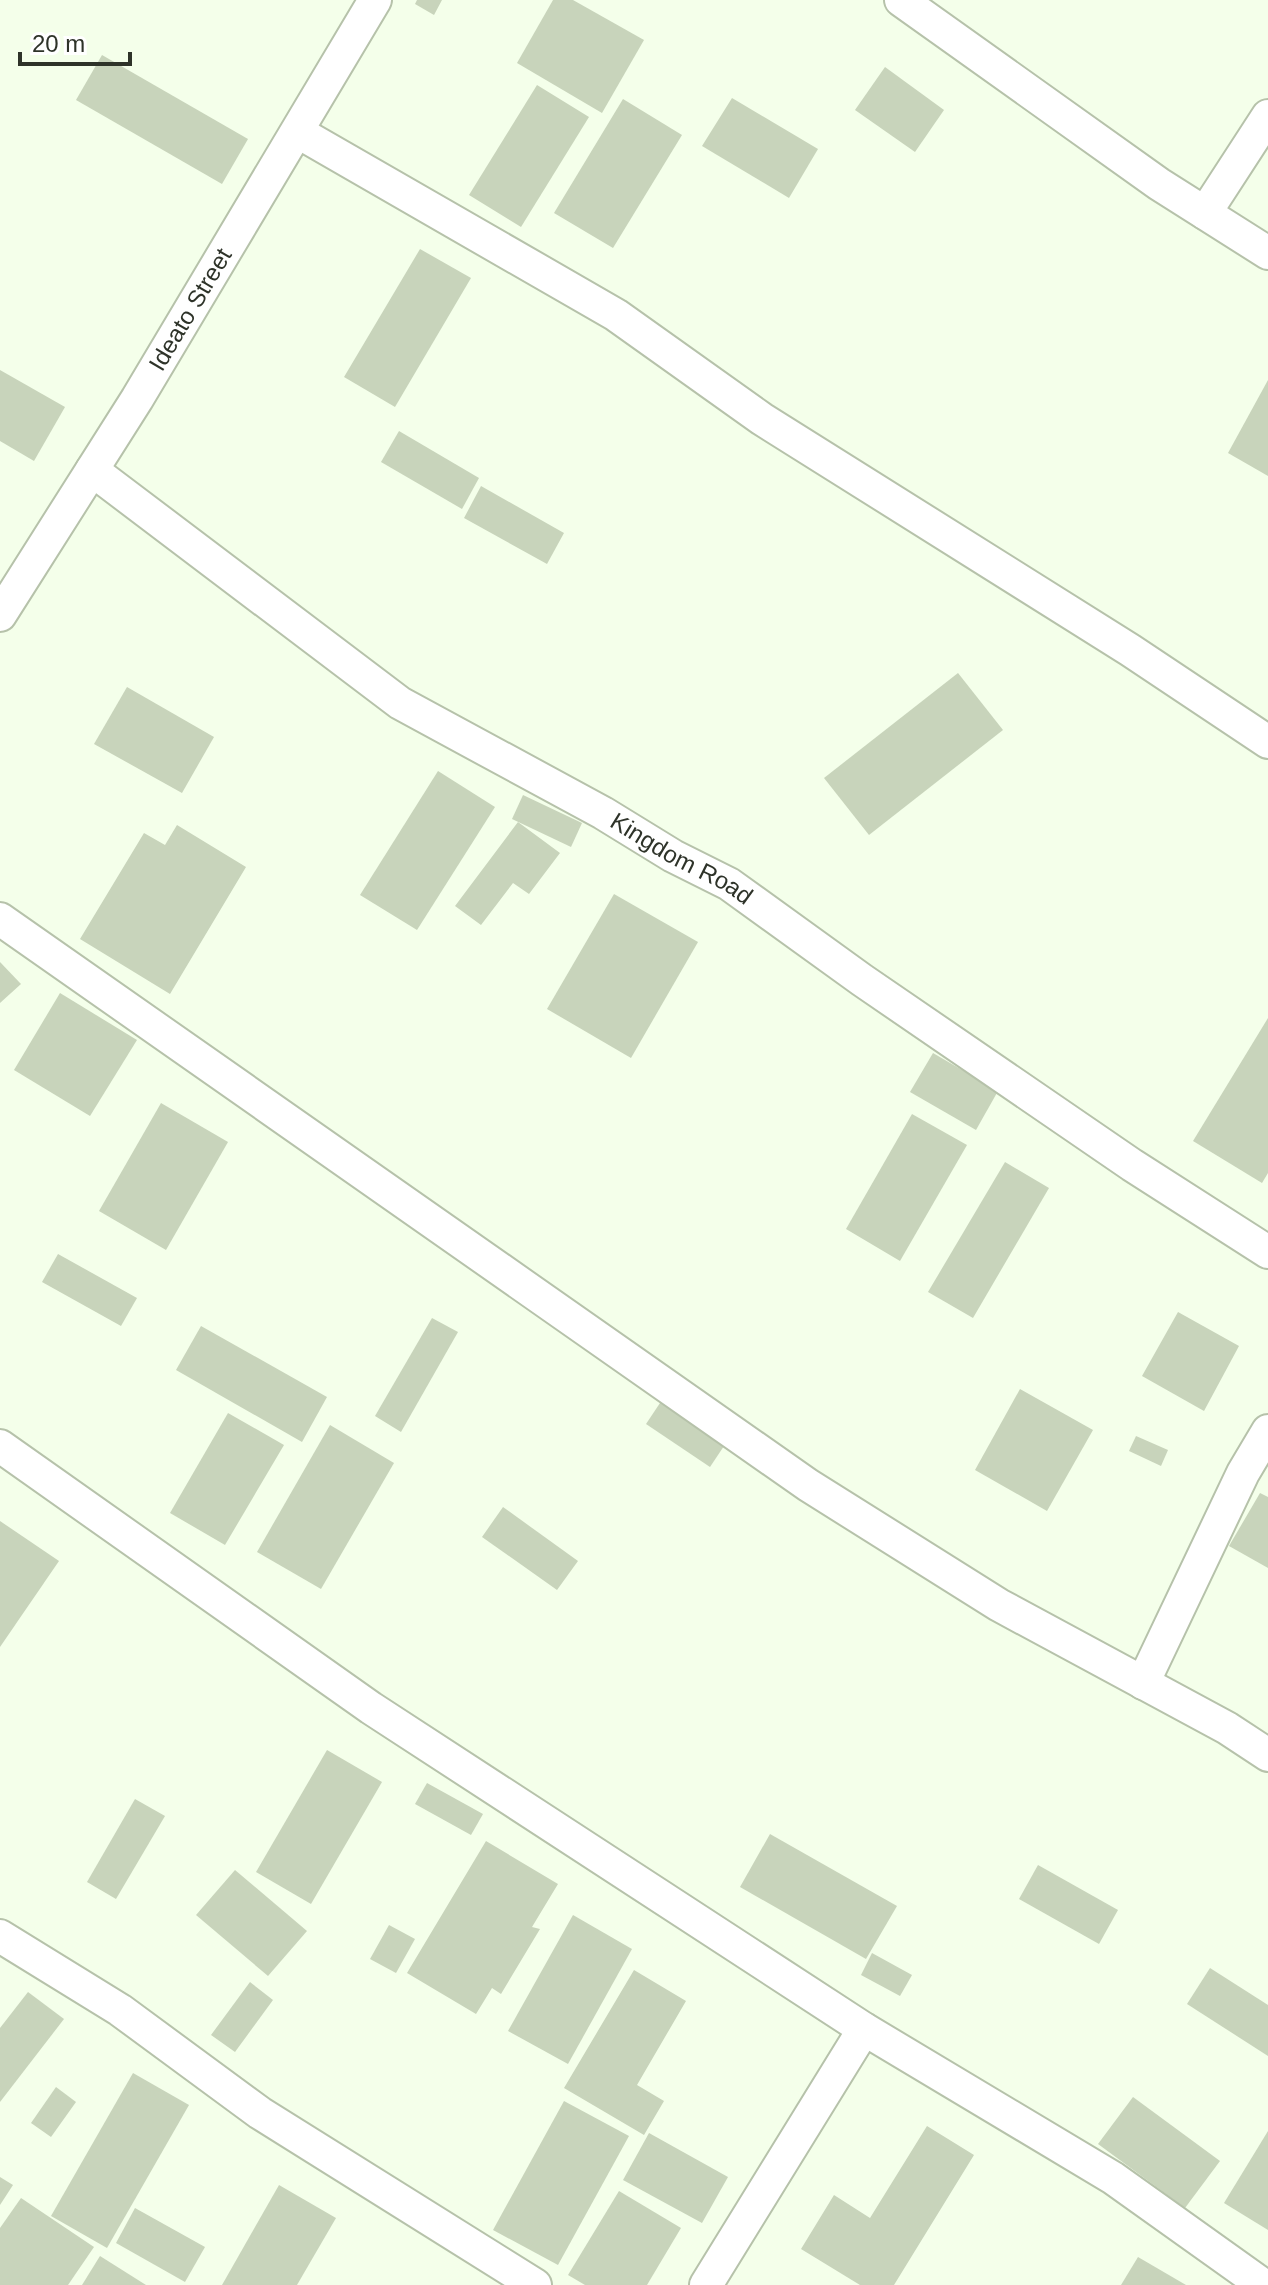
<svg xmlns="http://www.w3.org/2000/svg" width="1268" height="2285" font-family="Helvetica,sans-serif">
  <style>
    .building { fill: #c8d4bb }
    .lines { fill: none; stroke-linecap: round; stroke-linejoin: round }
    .street-casing { stroke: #b6c2aa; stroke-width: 36 }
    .street { stroke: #fff; stroke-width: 32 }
    .labels { text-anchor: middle; stroke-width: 6; stroke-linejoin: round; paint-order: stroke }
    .street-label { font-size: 24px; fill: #2e3329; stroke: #fff }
  </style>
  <rect width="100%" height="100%" fill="#f4ffea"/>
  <g class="building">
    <polygon points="417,0 442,0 434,15 415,4"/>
    <polygon points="553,0 573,0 644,40 602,113 517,63"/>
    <polygon points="102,55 248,139 222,184 76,100"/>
    <polygon points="885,67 944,110 915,152 855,110"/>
    <polygon points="537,85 589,117 521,227 469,195"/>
    <polygon points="732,98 818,149 789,198 702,146"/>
    <polygon points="623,99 682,135 613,248 554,213"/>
    <polygon points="420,249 471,278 395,407 344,377"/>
    <polygon points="0,370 65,407 34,461 0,441"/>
    <polygon points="1268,380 1268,476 1228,453"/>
    <polygon points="399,431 479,478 462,509 381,462"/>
    <polygon points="481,486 564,533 547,564 464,518"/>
    <polygon points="958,673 1003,730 869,835 824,778"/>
    <polygon points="127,687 214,737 182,793 94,744"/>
    <polygon points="438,771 495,807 417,930 360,895"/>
    <polygon points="523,795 582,823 571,847 512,819"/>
    <polygon points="518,822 560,853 529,894 513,883 481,925 455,906"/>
    <polygon points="177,825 246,867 170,994 80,939 144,833 165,845"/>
    <polygon points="614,894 698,942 631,1058 547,1009"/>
    <polygon points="0,962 21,984 0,1003"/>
    <polygon points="60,993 137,1040 90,1116 14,1070"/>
    <polygon points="1268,1018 1268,1173 1262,1183 1193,1141"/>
    <polygon points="933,1053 998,1091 976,1130 910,1092"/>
    <polygon points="161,1103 228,1142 166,1250 99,1211"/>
    <polygon points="912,1114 967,1145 900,1261 846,1229"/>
    <polygon points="1005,1162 1049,1188 973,1318 928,1292"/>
    <polygon points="58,1254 137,1298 121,1326 42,1282"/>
    <polygon points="1178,1312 1239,1346 1204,1411 1142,1376"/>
    <polygon points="432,1318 458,1332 401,1432 375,1416"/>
    <polygon points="201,1326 327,1397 302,1442 176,1370"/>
    <polygon points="1020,1389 1093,1430 1047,1511 975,1470"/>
    <polygon points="666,1394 730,1437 710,1467 646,1424"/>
    <polygon points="228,1413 284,1445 225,1545 170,1513"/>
    <polygon points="330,1425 394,1463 321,1589 257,1552"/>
    <polygon points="1136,1436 1168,1450 1161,1466 1129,1451"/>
    <polygon points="1260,1493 1268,1497 1268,1568 1229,1546"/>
    <polygon points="503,1507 578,1561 557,1590 482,1537"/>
    <polygon points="0,1521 59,1561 0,1647"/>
    <polygon points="327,1750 382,1782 311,1904 256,1872"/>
    <polygon points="427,1783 483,1814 471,1835 415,1804"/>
    <polygon points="135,1799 165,1816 116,1899 87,1882"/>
    <polygon points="770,1834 897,1906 866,1959 740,1887"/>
    <polygon points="486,1841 558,1884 532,1927 540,1929 501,1994 492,1988 476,2014 407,1973"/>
    <polygon points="1038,1865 1118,1910 1099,1944 1019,1899"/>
    <polygon points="235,1870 307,1931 268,1976 196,1915"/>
    <polygon points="573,1915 632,1949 568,2064 508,2031"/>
    <polygon points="389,1925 415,1939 396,1973 370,1959"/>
    <polygon points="872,1953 912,1975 900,1996 861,1975"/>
    <polygon points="1210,1968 1268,2005 1268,2056 1187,2004"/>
    <polygon points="634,1970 686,2001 637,2085 664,2101 644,2135 564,2088"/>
    <polygon points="250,1982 273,2000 235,2052 211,2035"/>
    <polygon points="28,1992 64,2019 0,2102 0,2028"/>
    <polygon points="133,2073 189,2105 107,2248 51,2216"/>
    <polygon points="56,2087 76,2102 51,2137 31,2123"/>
    <polygon points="1133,2097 1220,2161 1185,2208 1098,2144"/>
    <polygon points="564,2101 629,2136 558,2265 493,2230"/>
    <polygon points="927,2126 974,2155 894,2285 860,2285 801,2249 834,2195 870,2218"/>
    <polygon points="1268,2131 1268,2230 1224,2203"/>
    <polygon points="649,2133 728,2177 702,2223 623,2180"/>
    <polygon points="0,2177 13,2185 0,2205"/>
    <polygon points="279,2185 336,2218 297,2285 222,2285"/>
    <polygon points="619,2191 681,2228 647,2285 585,2285 568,2275"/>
    <polygon points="21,2198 94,2247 68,2285 0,2285 0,2228"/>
    <polygon points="135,2208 205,2247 185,2282 116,2243"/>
    <polygon points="100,2256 146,2285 82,2285"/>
    <polygon points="1138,2257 1186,2285 1121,2285"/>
  </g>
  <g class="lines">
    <g class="street-casing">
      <g id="street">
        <polyline points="901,0 1159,184 1268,253"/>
        <polyline points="298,132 616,315 762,419 1130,650 1268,742"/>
        <polyline points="1205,213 1268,116"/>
        <path id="s1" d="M92 470 400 703 603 813 673 856 729 884 862 980 1132 1165 1268 1252"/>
        <path id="s2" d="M0 615 137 399 375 0"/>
        <polyline points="0,919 808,1485 999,1605 1227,1728 1268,1755"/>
        <polyline points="0,1446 371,1708 864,2029 1113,2178 1263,2285"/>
        <polyline points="1143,1683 1243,1473 1268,1431"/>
        <polyline points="0,1936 120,2010 260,2113 535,2285"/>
        <polyline points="706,2285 864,2029"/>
      </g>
    </g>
    <use href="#street" class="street"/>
  </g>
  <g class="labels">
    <g class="street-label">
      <text dy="8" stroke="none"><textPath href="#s2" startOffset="360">Ideato Street</textPath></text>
      <text dy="8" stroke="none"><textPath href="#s1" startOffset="708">Kingdom Road</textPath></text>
    </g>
  </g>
  <path d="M20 52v12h110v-12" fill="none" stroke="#2e3329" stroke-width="4"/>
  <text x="32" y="52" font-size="24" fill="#2e3329" stroke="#ffffff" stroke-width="6" paint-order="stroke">20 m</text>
</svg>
